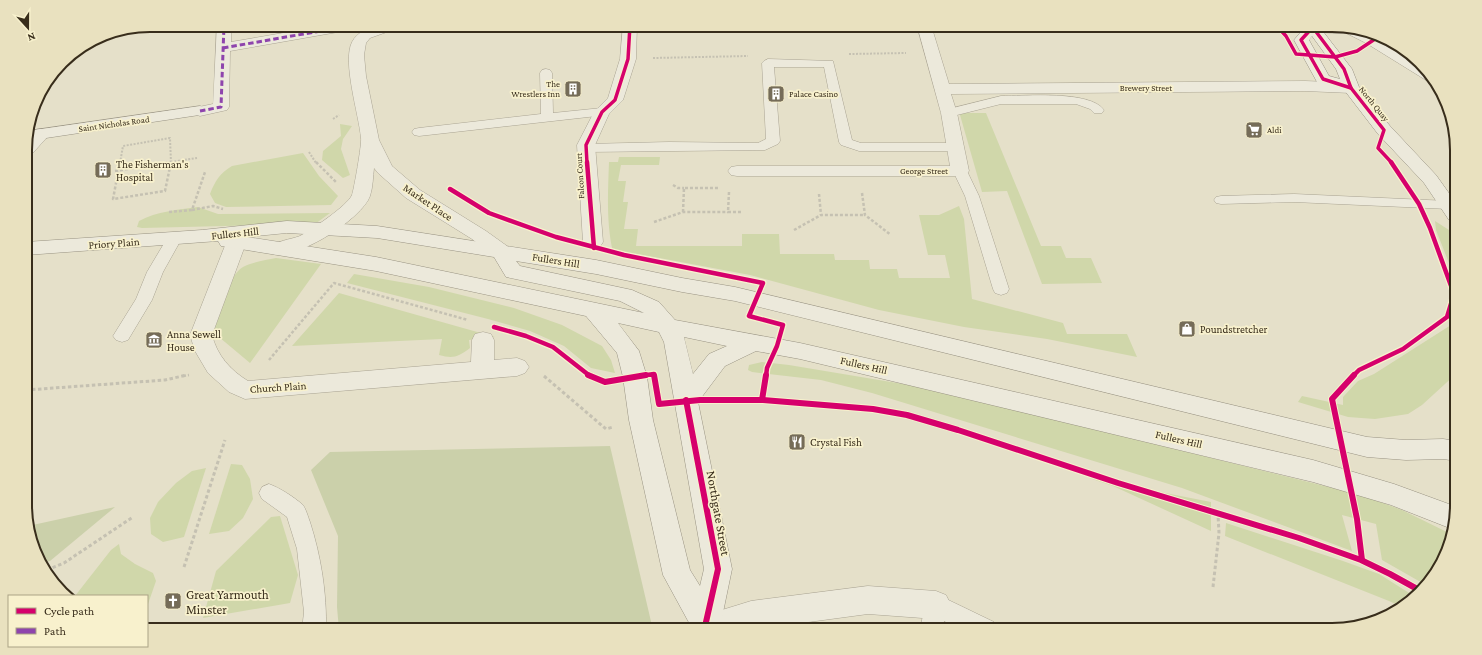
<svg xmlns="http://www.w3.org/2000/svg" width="1482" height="655" font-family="'Crimson Pro',serif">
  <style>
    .green { fill: #d0d7aa }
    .cemetery { fill: #cbd0aa }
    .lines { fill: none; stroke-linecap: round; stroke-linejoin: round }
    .lane-casing { stroke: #aaa493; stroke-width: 1 }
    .street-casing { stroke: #aaa493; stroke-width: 1 }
    .secondary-casing { stroke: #999383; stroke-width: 1 }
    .path-far2 { stroke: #c5c1b2; stroke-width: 2; stroke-dasharray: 2 1.5; stroke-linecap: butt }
    .path-far1 { stroke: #c5c1b2; stroke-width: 2.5; stroke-dasharray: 3 2; stroke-linecap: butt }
    .path { stroke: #c5c1b2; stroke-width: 3; stroke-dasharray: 3.5 2.5; stroke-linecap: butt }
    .lane { fill: #ece9db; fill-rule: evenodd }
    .street { fill: #ece9db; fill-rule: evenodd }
    .secondary { fill: #ece9db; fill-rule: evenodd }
    .quiet { stroke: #8e44ad; stroke-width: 3; stroke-dasharray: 5.5 3; stroke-linecap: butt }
    .cycleway-far2-casing { stroke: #f8f1cd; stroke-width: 5.5 }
    .cycleway-far1-casing { stroke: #f8f1cd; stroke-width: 7 }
    .cycleway-casing { stroke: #f8f1cd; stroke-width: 8 }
    .cycleway-far2 { stroke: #d6006c; stroke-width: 3.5 }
    .cycleway-far1 { stroke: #d6006c; stroke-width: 4.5 }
    .cycleway { stroke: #d6006c; stroke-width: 6 }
    .labels { text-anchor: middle; stroke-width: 3.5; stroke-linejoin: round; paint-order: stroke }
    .far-poi-label { font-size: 9px; fill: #382d1b; stroke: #f8f1cd; text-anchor: start }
    .far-street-label { font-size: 9px; fill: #382d1b; stroke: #f8f1cd }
    .poi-label { font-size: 11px; fill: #382d1b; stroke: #f8f1cd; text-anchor: start }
    .street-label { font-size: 11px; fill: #382d1b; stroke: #f8f1cd }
    .near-street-label { font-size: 13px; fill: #382d1b; stroke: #f8f1cd }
    .near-poi-label { font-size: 13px; fill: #382d1b; stroke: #f8f1cd; text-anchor: start }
    .rim { fill: none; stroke: #382d1b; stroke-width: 2 }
  </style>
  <rect width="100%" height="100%" fill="#e5e0c9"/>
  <g class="green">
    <polygon points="962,113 986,113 1041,246 1061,246 1066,258 1091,258 1102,283 1042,284 1007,191 982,192 960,115"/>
    <polygon points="340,124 352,126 343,139 341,149 350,175 343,178 322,160 323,151 341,136"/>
    <path d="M303 153 319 176 338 196 331 205 226 207 215 203 210 194C215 181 220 173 232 166Z"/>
    <path d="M619 157H660L659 165H621L618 181H626L623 202H628L624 229H638L636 246H742V234H779L780 254H834L835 260H869L870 269H897L899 278H950L945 255H928L919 215H939L959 206 964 219 972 299 1063 323 1067 334H1127L1137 357 1047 339 964 327 879 310 750 275 638 254 613 252C606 223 608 191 609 162H618Z"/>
    <path d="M198 207 218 214 330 213 315 224 142 228 137 227 139 221C157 211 178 210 198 207Z"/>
    <polygon points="1435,221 1449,230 1456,240 1456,281 1436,230"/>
    <path d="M276 258 321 264 250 363 213 332C217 316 229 274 243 267 253 262 266 260 276 258Z"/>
    <polygon points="354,274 429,287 514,308 562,325 602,346 611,360 615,373 591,368 564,346 530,331 488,319 347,283"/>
    <path d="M339 293 495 337 469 340 470 348C458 357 453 359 439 355L442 339 292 346Z"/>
    <polygon points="1456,318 1457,373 1422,405 1408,414 1375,419 1348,417 1298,402 1302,396 1343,405 1343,397 1358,381 1374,374 1451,325"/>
    <polygon points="762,362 789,365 933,389 1361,495 1402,510 1451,534 1448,552 1424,584 1382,560 1376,524 1342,515 1352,551 1182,488 872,393 821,380 752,372 748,370 749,365"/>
    <polygon points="231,464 242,465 250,479 253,499 243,518 229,531 209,534"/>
    <polygon points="206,468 184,537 163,542 151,534 150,518 158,502 176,483 192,471"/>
    <polygon points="1089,478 1211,502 1211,531 1113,486"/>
    <polygon points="280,516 298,575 290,603 203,618 216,571 271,517"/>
    <polygon points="1226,523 1343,561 1379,574 1414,596 1408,604 1402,607 1389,601 1225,536"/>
    <polygon points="119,544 121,554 135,564 153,573 156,581 147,607 147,596 75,596 111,550"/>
  </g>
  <g class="cemetery">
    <polygon points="610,446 653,630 339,630 337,607 338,536 311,470 330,452"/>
    <polygon points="115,507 50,561 44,563 28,526"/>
  </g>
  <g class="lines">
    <g class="lane-casing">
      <g id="lane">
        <path d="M1345 28C1375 34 1401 56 1427 71L1431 74 1435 82H1429L1366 43 1344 32 1342 30Z"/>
        <polygon points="768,59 833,61 852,140 861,143 956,143 961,144 963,147 961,150 956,151 859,151 841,145 839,142 824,67 774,67 780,141 778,144 765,150 586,152 581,151 579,148 581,145 586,144 669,142 758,143 766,139 762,63 764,61"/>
        <polygon points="546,69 550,70 552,73 553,113 602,108 606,109 608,112 606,115 419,136 414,135 412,132 414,129 419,128 541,114 540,73 542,70"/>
        <path d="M1001 96C1025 96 1090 90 1104 110L1102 113H1094L1090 109 1076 104H1001L949 117 945 116 943 113 945 110Z"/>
        <polygon points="960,167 965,168 967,171 979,196 1009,289 1007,293 1001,295 995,293 993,289 965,196 953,171 955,168"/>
        <polygon points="1294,194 1449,201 1454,202 1456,205 1454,208 1449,209 1294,202 1221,204 1216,203 1214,200 1216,197 1221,196"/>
        <polygon points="174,233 179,235 182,238 163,272 152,300 128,340 122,342 116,340 113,336 136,299 147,272 169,235"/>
        <path d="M269 484C280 488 294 497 303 505 306 509 308 517 310 522 321 556 327 594 326 630H302L304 612 297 549 287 517 262 499 259 493 262 487Z"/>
        <polygon points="936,594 994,622 997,630 962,630 944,621 943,630 920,630 925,605 928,597"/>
      </g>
    </g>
    <g class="street-casing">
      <g id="street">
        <polygon points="217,25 231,25 231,42 330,25 362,25 360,28 355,29 230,51 229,107 227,110 200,116 194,114 192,111 194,108 213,104"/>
        <path d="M379 25H400L398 28 370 38 366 43 364 55 366 76 379 140 392 166 420 190 486 231 507 246 510 251 507 256 500 258 493 256 472 239 406 198 378 173 374 168C373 176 373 187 370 196 362 219 297 260 273 254L270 249C276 240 290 240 300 236 311 230 347 206 352 195 354 189 362 144 361 138 359 115 342 62 352 42 358 31 368 29 379 25Z"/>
        <polygon points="623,25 637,25 636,59 623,100 609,114 595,145 603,242 600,247 593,248 586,247 583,242 577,145 594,112 608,98 620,59"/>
        <polygon points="917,25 931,25 949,84 1305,81 1351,83 1357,85 1359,88 1357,91 1351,93 1305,91 951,94 957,113 969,171 966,175 960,176 737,176 731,175 728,171 731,167 737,166 950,166 941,113"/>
        <polygon points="1307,25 1332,25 1363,31 1357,34 1312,32 1307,31 1305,28"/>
        <polygon points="41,129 47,130 50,134 31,155 25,156 26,140 35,130"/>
        <path d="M236 237 243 238 246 243 212 335C217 355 230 370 248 381L471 362 472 340 475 334 483 332 491 334 494 340V360L517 358 525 361 529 367 525 373 517 376 245 399 229 392 208 373 195 351 190 335 226 243 229 238Z"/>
        <polygon points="868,586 936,591 946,595 951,605 946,615 936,619 868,614 749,630 693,630 692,628 696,618 751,601"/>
      </g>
    </g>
    <g class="secondary-casing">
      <g id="secondary">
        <path d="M1304 25H1318L1352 69 1359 87 1390 126 1436 175 1456 203V222L1449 220 1424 183 1378 134 1345 91 1317 82 1294 40 1305 27ZM1312 36 1336 69 1340 79 1329 76 1309 40Z"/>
        <polygon points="200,106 206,108 208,111 206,114 26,141 28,131"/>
        <path d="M287 221 377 226 596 260 682 278 735 287 1367 437 1406 440 1443 439 1457 441V461L1443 459 1406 460 1367 457 735 301 682 292 596 274 516 261 520 266 632 290 659 302 675 320 800 343 1313 460 1394 484 1457 507 1452 529 1391 505 1313 482 800 359 756 351 725 366 698 402 732 569 721 622 723 630H693L663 575 629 420 623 377 617 353 586 316 376 271 228 247 221 246 218 241 26 255V242L202 230ZM287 233 377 238 494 257 506 277 620 301 644 313 376 257 247 237ZM618 323 659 332 664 342 704 569 700 586 690 570 653 420 647 377 639 351ZM684 337 727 346 709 354 693 374Z"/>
      </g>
    </g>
    <g class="path-far2">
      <polyline points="849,54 906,53"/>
      <polyline points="653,58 748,56"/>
      <polyline points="333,119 339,115"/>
      <polyline points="309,152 316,163"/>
      <polyline points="120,163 123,146 170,138 171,163"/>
      <polyline points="164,163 197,158"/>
    </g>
    <g class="path-far1">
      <polyline points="120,162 113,199 165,191 171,162"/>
      <polyline points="316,162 337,183"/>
      <polyline points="115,171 170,162"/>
      <polyline points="673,185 678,188 684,188"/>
      <polyline points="729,192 728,212 742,212"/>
      <polyline points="862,193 865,215 891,235"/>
      <polyline points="819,194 821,215 865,215"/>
      <polyline points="192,210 213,206 223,209"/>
      <polyline points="169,212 192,210 205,172"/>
      <polyline points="683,212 684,188 720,188"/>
      <polyline points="654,222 683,212 728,212"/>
      <polyline points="794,230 821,215"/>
      <polyline points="269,360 334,283 468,320"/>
      <polyline points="183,376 189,375"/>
    </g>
    <g class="path">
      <polyline points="544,376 606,429 613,427"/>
      <polyline points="26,390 165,380 187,375"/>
      <polyline points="184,567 225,440"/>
      <polyline points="47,570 64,563 133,517"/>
      <polyline points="1213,587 1219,533 1218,514"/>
    </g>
    <use href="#lane" class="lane"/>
    <use href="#street" class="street"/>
    <use href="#secondary" class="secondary"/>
    <g class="quiet">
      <polyline points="367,25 375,30"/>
      <polyline points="1375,39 1378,37 1396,47"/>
      <polyline points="223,48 355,25"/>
      <polyline points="200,111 221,107 224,25"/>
    </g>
    <g class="cycleway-far2-casing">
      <g id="cycleway-far2">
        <polyline points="1276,25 1286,36 1296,54 1335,57 1357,51 1378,37"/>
        <polyline points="1311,25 1344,69 1351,88 1384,130 1378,148 1392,163"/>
        <polyline points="1312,28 1301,40 1323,79 1351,88"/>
        <polyline points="587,163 586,145 602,112 615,100 628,59 630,25"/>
      </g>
    </g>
    <g class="cycleway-far1-casing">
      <g id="cycleway-far1">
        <polyline points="587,162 594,248"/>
        <polyline points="450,189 489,213 556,237 624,255 763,283 749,316 783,325 777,346 767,368 766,376"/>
        <polyline points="494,327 526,336 553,347 590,376"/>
        <polyline points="640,376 654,374 654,376"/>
        <polyline points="1353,376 1359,370 1403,349 1447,317 1454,294 1430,228 1419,204 1391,162"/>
      </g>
    </g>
    <g class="cycleway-casing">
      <g id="cycleway">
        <polyline points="588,375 605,382 646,375"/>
        <polyline points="654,375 659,404 700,400 763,400 873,409 907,415 958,430 1118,483 1299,538 1361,560 1390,574 1419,590"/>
        <polyline points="1354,375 1332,399 1357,519 1362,560"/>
        <polyline points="686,400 718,569 706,622 708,630"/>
        <polyline points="762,400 766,375"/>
      </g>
    </g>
    <use href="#cycleway-far2" class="cycleway-far2"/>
    <use href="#cycleway-far1" class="cycleway-far1"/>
    <use href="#cycleway" class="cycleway"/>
  </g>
  <defs>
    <g id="building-square" transform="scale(0.9)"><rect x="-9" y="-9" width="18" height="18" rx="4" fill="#756c58" stroke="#f8f1cd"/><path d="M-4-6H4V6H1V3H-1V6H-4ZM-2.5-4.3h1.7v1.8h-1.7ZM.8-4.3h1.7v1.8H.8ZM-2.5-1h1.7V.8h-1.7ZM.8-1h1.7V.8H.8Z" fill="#fff"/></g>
    <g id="supermarket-square" transform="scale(0.9)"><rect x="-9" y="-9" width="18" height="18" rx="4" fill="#756c58" stroke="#f8f1cd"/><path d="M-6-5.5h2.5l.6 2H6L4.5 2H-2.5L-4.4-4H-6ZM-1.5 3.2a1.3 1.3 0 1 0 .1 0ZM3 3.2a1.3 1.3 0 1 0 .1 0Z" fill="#fff"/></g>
    <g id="shop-square" transform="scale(0.9)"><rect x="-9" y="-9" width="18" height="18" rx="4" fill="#756c58" stroke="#f8f1cd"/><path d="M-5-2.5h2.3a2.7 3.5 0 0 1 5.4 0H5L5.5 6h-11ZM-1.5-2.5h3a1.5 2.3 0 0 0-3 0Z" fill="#fff"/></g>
    <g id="museum-square" transform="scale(0.9)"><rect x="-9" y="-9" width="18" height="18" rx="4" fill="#756c58" stroke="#f8f1cd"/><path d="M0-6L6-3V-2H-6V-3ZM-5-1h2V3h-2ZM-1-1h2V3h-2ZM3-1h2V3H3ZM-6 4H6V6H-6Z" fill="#fff"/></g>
    <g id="restaurant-square" transform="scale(0.9)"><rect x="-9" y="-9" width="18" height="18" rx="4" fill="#756c58" stroke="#f8f1cd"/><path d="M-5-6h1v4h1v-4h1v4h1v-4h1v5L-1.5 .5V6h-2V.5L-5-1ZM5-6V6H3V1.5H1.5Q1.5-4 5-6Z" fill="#fff"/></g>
    <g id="church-square" transform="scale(0.9)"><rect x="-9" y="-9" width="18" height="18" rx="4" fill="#756c58" stroke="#f8f1cd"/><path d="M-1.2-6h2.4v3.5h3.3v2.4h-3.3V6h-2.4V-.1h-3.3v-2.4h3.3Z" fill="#fff"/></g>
  </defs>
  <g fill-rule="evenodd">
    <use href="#building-square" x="573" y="89"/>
    <use href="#building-square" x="776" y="94"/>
    <use href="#supermarket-square" x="1254" y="130"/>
    <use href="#building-square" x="103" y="170"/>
    <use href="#shop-square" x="1187" y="329"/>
    <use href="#museum-square" x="154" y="340"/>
    <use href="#restaurant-square" x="797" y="442"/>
    <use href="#church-square" x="173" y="601"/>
  </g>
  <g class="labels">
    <g class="far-poi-label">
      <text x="560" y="87" text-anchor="end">The<tspan x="560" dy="10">Wrestlers Inn</tspan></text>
      <text x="789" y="97">Palace Casino</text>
      <text x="1267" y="133">Aldi</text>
    </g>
    <g class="far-street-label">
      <text x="1146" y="91">Brewery Street</text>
      <text transform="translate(1374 104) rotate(51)" y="3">North Quay</text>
      <text transform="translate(114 124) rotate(-8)" y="3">Saint Nicholas Road</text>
      <text x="924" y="174">George Street</text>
      <text transform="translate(580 176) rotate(-93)" y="3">Falcon Court</text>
    </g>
    <g class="poi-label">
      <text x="116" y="168">The Fisherman's<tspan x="116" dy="13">Hospital</tspan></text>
      <text x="1200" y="333">Poundstretcher</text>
      <text x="167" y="338">Anna Sewell<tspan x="167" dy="13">House</tspan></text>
      <text x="810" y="446">Crystal Fish</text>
    </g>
    <g class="street-label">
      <text transform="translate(428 202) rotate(34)" y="4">Market Place</text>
      <text transform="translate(235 233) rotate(-6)" y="4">Fullers Hill</text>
      <text transform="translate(114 243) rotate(-4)" y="4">Priory Plain</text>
      <text transform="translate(556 260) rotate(9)" y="4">Fullers Hill</text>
      <text transform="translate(864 365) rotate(13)" y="4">Fullers Hill</text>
      <text transform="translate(278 387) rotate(-4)" y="4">Church Plain</text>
      <text transform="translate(1179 439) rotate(13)" y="4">Fullers Hill</text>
    </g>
    <g class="near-street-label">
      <text transform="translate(719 513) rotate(80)" y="5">Northgate Street</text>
    </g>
    <g class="near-poi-label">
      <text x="186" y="599">Great Yarmouth<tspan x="186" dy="15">Minster</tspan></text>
    </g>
  </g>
  <path d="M0 0H1482V655H0ZM150 32H1332A118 118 0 0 1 1450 150V505A118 118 0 0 1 1332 623H150A118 118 0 0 1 32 505V150A118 118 0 0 1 150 32Z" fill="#e9e1bf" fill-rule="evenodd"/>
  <path class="rim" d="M150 32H1332A118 118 0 0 1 1450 150V505A118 118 0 0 1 1332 623H150A118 118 0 0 1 32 505V150A118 118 0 0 1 150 32Z"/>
  <rect x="8" y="595" width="140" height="52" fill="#f8f1cd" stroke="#aba386"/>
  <rect x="16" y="608" width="20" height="6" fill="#d6006c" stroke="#aba386"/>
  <text x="44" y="615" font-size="12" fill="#382d1b">Cycle path</text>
  <rect x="16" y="628" width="20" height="6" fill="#8e44ad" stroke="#aba386"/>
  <text x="44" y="635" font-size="12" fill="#382d1b">Path</text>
  <g transform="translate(28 28) rotate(159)" stroke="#f8f1cd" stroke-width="3" paint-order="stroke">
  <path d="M0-3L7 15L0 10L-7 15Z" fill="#382d1b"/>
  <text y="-6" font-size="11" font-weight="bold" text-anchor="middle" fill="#382d1b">N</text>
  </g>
</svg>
